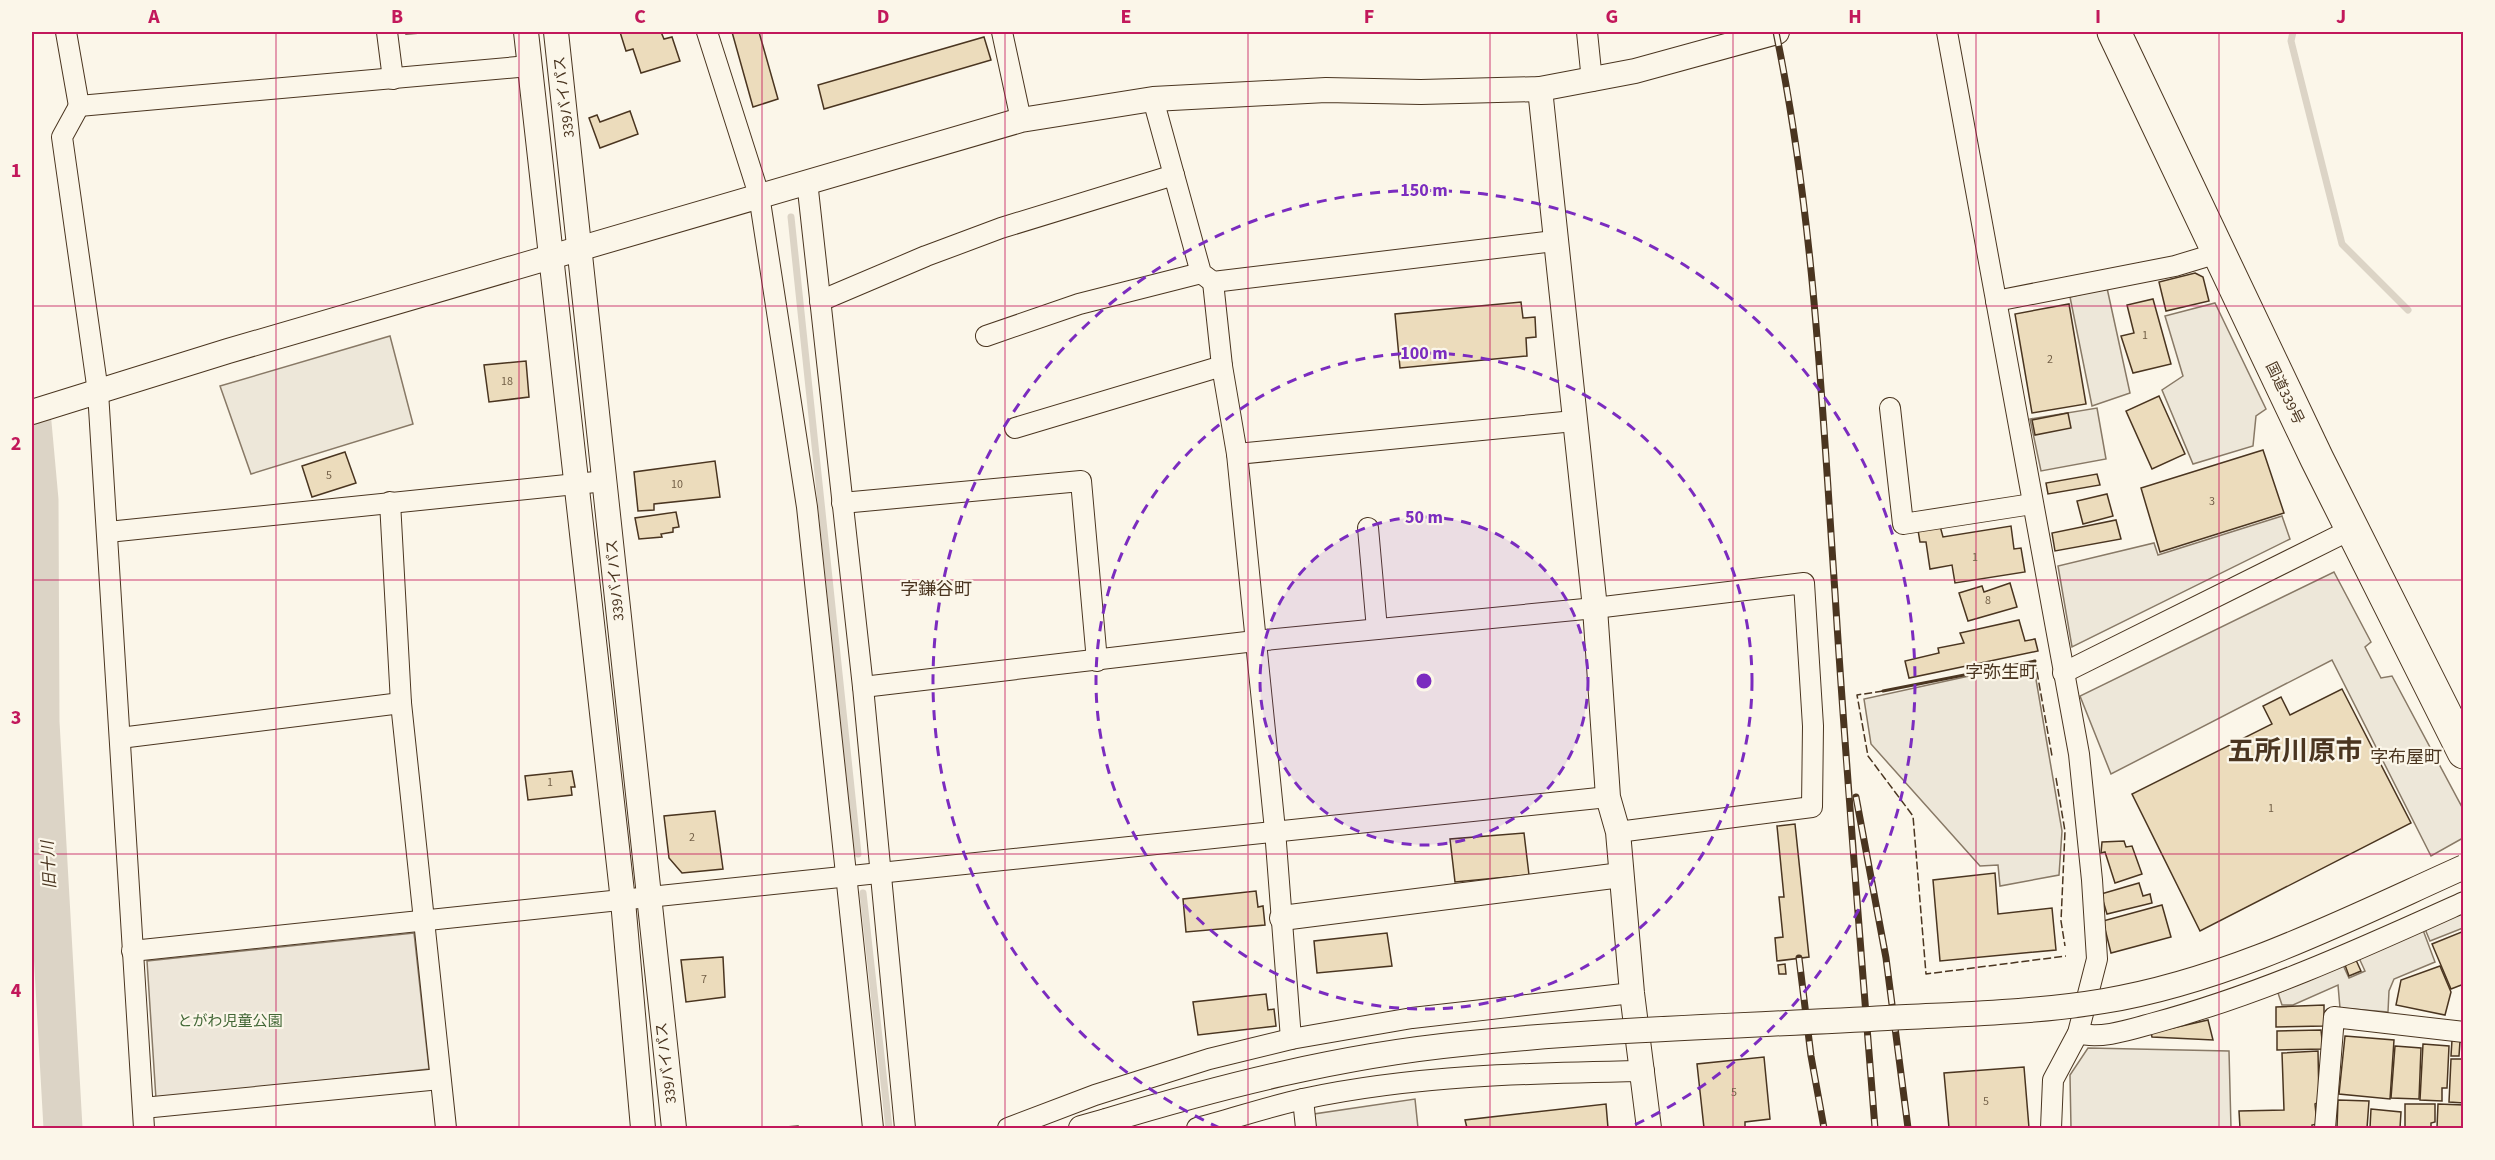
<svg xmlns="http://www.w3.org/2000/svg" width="2495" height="1160" font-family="'Source Sans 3','Noto Sans JP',sans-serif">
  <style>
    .green { fill: #ede6d9; stroke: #887966; stroke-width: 1.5 }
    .parking { fill: #ede7d9; stroke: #887966; stroke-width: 1.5 }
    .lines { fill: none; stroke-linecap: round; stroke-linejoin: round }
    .stream { stroke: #dcd4c6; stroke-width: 7 }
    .river { stroke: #dcd4c6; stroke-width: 39 }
    .building { fill: #ecdcbc; stroke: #4a3520; stroke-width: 1.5 }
    .minor-casing { stroke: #4a3520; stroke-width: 22 }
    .tertiary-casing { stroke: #4a3520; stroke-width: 26 }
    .trunk-casing { stroke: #4a3520; stroke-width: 35 }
    .minor { stroke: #fbf6e9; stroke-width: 20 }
    .tertiary { stroke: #fbf6e9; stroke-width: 24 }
    .trunk { stroke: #fbf6e9; stroke-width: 33 }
    .rail-casing { stroke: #4a3520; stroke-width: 7 }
    .rail { stroke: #fbf6e9; stroke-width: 4.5; stroke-dasharray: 14; stroke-linecap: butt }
    .tertiary-bridge-casing { stroke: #4a3520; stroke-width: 26; stroke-linecap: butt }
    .tertiary-bridge { stroke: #fbf6e9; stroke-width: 24 }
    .fence { stroke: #4a3520; stroke-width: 1.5; stroke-dasharray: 8 3; stroke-linecap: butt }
    .wall { stroke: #4a3520; stroke-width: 3 }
    .grid { fill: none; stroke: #c2185b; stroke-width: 1.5; stroke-opacity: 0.55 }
    .ring { fill: none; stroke: #7b2cbf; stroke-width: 3; stroke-dasharray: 10 8 }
    .labels { text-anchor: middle; stroke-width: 4.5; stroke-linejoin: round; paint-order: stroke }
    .number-label { font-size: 12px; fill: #725f47 }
    .street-label { font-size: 15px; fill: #4a3520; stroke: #fbf6e9 }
    .park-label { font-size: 15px; fill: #436837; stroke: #fbf6e9 }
    .water-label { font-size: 16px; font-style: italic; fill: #4a3520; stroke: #fbf6e9 }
    .quarter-label { font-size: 18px; fill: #4a3520; stroke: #fbf6e9 }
    .town-label { font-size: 27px; font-weight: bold; fill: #4a3520; stroke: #fbf6e9 }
    .centre { fill: #7b2cbf; stroke: #fbf6e9; stroke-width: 3 }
    .ring-label { font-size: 18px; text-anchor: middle; font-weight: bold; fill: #7b2cbf; stroke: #fbf6e9; stroke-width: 4.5; stroke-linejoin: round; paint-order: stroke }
    .neatline { fill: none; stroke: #c2185b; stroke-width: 2 }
    .grid-label { font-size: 20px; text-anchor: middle; font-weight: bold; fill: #c2185b }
  </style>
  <rect width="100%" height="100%" fill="#fbf6e9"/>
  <polygon class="green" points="414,933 429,1069 156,1099 147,961"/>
  <g class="parking">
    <polygon points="2107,288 2130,393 2092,406 2070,297"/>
    <polygon points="2215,303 2266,409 2256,416 2253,446 2193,464 2162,390 2183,376 2165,316"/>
    <polygon points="390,336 413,424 251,474 220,386"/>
    <polygon points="2097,408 2106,459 2041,471 2030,419"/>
    <polygon points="2282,516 2290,539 2072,647 2058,566 2154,543 2158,555"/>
    <polygon points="2334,572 2371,642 2365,647 2381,678 2392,676 2463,809 2463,838 2431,856 2332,660 2111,774 2080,696"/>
    <polygon points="2033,662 2062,831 2059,875 2000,886 1998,865 1980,866 1871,744 1864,699"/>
    <polygon points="2463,912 2463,928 2430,941 2425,929"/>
    <polygon points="2423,930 2435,962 2394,979 2389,991 2388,1012 2340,1008 2338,985 2293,1005 2282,1005 2278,993 2343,965 2349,978 2365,971 2359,958"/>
    <polygon points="2088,1048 2229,1051 2231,1128 2071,1128 2070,1075"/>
    <polygon points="1415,1099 1418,1128 1316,1128 1314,1114"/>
  </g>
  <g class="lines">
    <g class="stream">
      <polyline points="2293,32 2291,41 2342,244 2408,310"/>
      <polyline points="791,217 858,854"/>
      <polyline points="863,893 889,1128"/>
    </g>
    <polyline class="river" points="32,423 39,500 40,722 63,1128"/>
  </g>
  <g class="building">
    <polygon points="406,32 439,32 406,34"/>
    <polygon points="620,32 661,32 664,39 672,37 680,61 641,73 633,49 626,51"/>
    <polygon points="732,32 759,32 778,99 753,107"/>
    <polygon points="984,37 991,60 824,109 818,85"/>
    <polygon points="630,111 638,134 600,148 589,118 597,115 600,122"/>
    <polygon points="2195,273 2203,277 2209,301 2166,311 2159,282"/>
    <polygon points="2153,299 2171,364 2133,373 2121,336 2134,333 2127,305"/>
    <polygon points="1521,302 1523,318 1535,317 1536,337 1526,338 1527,356 1400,368 1395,314"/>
    <polygon points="2069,304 2086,404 2032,413 2015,314"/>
    <polygon points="526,361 529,397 489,402 484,365"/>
    <polygon points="2159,396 2185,454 2152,469 2126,411"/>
    <polygon points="2068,413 2071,428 2035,435 2032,420"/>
    <polygon points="2263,450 2284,513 2160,552 2141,488"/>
    <polygon points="345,452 356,483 312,497 302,466"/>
    <polygon points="715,461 720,497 654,504 654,510 638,511 634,472"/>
    <polygon points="2097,474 2100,485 2048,494 2046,483"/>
    <polygon points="2107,494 2113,516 2083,524 2077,501"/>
    <polygon points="676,512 679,527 673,528 673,532 661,534 662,537 639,539 635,518"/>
    <polygon points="2116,520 2121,539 2055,551 2052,533"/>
    <polygon points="1940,526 1943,537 2011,526 2014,549 2021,548 2025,572 1955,583 1952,565 1930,569 1926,542 1920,542 1918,530"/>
    <polygon points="2010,583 2017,607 1968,621 1959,593 1982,586 1984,592"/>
    <polygon points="2019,620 2025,641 2035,639 2038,651 1909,678 1905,661 1939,653 1938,648 1964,643 1960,633"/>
    <polygon points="2342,689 2411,823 2200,931 2132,794 2272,724 2263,706 2281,697 2290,715"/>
    <polygon points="572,771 575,787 571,787 572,795 528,800 525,776"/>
    <polygon points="715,811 723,869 682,873 669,858 664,816"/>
    <polygon points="1795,824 1809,957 1777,961 1775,938 1783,937 1779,897 1784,897 1777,826"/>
    <polygon points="1524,833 1529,875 1455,882 1450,839"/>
    <polygon points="2124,841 2126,847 2132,846 2142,874 2115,883 2105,852 2101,853 2102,842"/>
    <polygon points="1995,873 1998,914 2052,908 2056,950 1940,961 1933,880"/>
    <polygon points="2139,883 2143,896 2150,894 2152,903 2107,914 2101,894"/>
    <polygon points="1256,891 1258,907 1263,906 1265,925 1186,932 1183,899"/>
    <polygon points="2162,905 2171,937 2111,953 2103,921"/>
    <polygon points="2464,931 2464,984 2451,989 2432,944"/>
    <polygon points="1387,933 1392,966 1317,973 1314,941"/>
    <polygon points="723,957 725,997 686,1002 681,960"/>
    <polygon points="2356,960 2361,971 2349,976 2345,965"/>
    <polygon points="1785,964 1786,974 1779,974 1778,965"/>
    <polygon points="2440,966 2451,992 2445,1015 2396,1005 2401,980"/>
    <polygon points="1266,994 1268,1010 1274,1009 1276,1026 1198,1035 1193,1002"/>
    <polygon points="2324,1005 2324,1026 2276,1027 2276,1007"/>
    <polygon points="2208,1020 2213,1040 2152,1037 2151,1033"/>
    <polygon points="2321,1030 2323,1049 2277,1050 2277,1031"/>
    <polygon points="2345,1036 2394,1040 2390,1099 2339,1094"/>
    <polygon points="2452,1040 2460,1041 2459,1056 2451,1056"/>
    <polygon points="2423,1044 2449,1046 2447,1088 2442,1088 2442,1101 2420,1100"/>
    <polygon points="2395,1046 2421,1048 2419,1099 2391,1098"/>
    <polygon points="2318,1051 2319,1102 2315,1104 2317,1124 2312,1125 2312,1128 2240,1128 2239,1111 2284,1110 2282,1053"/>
    <polygon points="1764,1057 1770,1119 1745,1122 1745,1128 1704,1128 1697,1064"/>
    <polygon points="2451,1059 2464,1059 2464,1103 2449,1102"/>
    <polygon points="2024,1067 2029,1128 1949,1128 1944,1073"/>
    <polygon points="2338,1100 2369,1101 2367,1128 2337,1128"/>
    <polygon points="1606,1104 1608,1128 1467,1128 1465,1120"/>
    <polygon points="2405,1104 2435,1104 2435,1122 2431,1123 2431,1128 2405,1128"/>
    <polygon points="2438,1104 2464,1105 2464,1128 2437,1128"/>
    <polygon points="2371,1109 2401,1112 2400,1128 2370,1128"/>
    <polygon points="798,1126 798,1128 772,1128"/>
  </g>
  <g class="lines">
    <g class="minor-casing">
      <g id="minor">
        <polyline points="66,32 79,106 529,66"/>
        <polyline points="387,32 393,79"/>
        <polyline points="707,32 759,195 807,507 873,1128"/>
        <polyline points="1002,32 1021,120"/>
        <polyline points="1587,32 1592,81"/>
        <polyline points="1947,32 2079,754 2092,880 2097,959 2078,1033 2053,1080 2051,1128"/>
        <polyline points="1153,99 1201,273 1213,282 1554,241"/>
        <polyline points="79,106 62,137 98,392 144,1128"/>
        <polyline points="807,181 863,687 905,1128"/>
        <polyline points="1213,282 1222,366 1237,454 1275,830 1291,1039"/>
        <polyline points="820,301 926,256 1001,228 1174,175"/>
        <polyline points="1996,301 2175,266 2218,253"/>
        <polyline points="986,336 1079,304 1201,273"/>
        <polyline points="1890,408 1903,524 2032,504"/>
        <polyline points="1015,428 1222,366"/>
        <polyline points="1237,454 1574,421"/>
        <polyline points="390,502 401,703 446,1128"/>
        <polyline points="842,503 1081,481 1097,661"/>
        <polyline points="1368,528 1377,629"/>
        <polyline points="108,532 605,481"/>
        <polyline points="2063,673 2352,529"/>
        <polyline points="863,687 1255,641 1595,608 1804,583 1813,726 1812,807 1618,832"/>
        <polyline points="120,738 401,703"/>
        <polyline points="132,951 1608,797"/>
        <path d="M2078 1033C2100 1040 2132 1029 2154 1023 2262 994 2362 948 2464 902"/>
        <polyline points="1303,1099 1306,1128"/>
        <polyline points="143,1108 440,1079"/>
        <polyline points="1008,1128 1095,1095 1209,1059 1291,1039 1412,1018 1632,993"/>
        <path d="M1197 1128C1232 1119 1267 1107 1303 1099 1414 1075 1530 1073 1644 1071"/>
        <polyline points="2325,1128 2334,1017 2464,1032"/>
      </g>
    </g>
    <g class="tertiary-casing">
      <g id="tertiary">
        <polyline points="526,32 623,901 643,1128"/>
        <polyline points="556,32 674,1128"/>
        <polyline points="1540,89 1595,608 1608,797 1618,832 1632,993 1649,1128"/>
        <polyline points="32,412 228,351 1021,120 1153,99 1326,90 1421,92 1540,89 1635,71 1777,32"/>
        <polyline points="1282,918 1621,875"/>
        <polyline points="1081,1128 1106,1121"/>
      </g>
    </g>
    <g class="trunk-casing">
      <polyline id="trunk" points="2114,32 2317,459 2464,752"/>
    </g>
    <use href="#minor" class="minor"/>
    <use href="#tertiary" class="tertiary"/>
    <use href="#trunk" class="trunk"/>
    <g class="rail-casing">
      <g id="rail">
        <path d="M1776 32C1814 217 1822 404 1835 593 1846 771 1861 950 1875 1128"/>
        <polyline points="1856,797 1886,958 1908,1128"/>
        <polyline points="1799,958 1811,1056 1824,1128"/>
      </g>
    </g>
    <use href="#rail" class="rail"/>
    <g class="tertiary-bridge-casing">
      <path id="tertiary-bridge" d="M1106 1121C1222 1086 1340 1056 1461 1044 1603 1029 1745 1026 1887 1018 1959 1014 2032 1013 2104 1001 2230 980 2348 919 2464 867"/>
    </g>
    <use href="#tertiary-bridge" class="tertiary-bridge"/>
    <g class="fence">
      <polyline points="2035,661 2052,756"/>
      <polyline points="1883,691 1857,695 1868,756 1913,816 1926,974 2066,956"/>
      <polyline points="2056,778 2065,831 2061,921 2065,946"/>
    </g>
    <polyline class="wall" points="1883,691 2035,661"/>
  </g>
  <path class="grid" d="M276 32V1128M519 32V1128M762 32V1128M1005 32V1128M1248 32V1128M1490 32V1128M1733 32V1128M1976 32V1128M2219 32V1128M32 306H2464M32 580H2464M32 854H2464"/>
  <circle cx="1424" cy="681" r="164" fill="#7b2cbf" fill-opacity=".12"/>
  <g class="ring">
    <circle cx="1424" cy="681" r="164"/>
    <circle cx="1424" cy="681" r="328"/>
    <path d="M1220 1128A491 491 0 1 1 1628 1128"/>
  </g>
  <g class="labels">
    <g class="number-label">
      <text x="2145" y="339">1</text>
      <text x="2050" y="363">2</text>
      <text x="507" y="385">18</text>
      <text x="329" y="479">5</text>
      <text x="677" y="488">10</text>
      <text x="2212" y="505">3</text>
      <text x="1975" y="561">1</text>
      <text x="1988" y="604">8</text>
      <text x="550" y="786">1</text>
      <text x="2271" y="812">1</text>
      <text x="692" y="841">2</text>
      <text x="704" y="983">7</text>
      <text x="1734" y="1096">5</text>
      <text x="1986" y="1105">5</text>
    </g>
    <g class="street-label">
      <text transform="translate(564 97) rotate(-97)" y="5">339バイパス</text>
      <text transform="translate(2285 393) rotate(64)" y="5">国道339号</text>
      <text transform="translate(615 580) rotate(-95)" y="5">339バイパス</text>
      <text transform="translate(666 1063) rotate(-97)" y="5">339バイパス</text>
    </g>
    <g class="park-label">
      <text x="230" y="1026">とがわ児童公園</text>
    </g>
    <g class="water-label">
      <text transform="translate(48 865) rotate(-93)" y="6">旧十川</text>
    </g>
    <g class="quarter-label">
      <text x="936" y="595">字鎌谷町</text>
      <text x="2001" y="678">字弥生町</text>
      <text x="2406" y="763">字布屋町</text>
    </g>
    <g class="town-label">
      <text x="2295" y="760">五所川原市</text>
    </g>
  </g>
  <circle cx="1424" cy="681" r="9" class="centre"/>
  <g class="ring-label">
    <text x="1424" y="196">150 m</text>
    <text x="1424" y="359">100 m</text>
    <text x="1424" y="523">50 m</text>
  </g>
  <rect width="2495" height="1160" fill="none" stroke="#fbf6e9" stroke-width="66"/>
  <rect x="33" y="33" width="2429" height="1094" class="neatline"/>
  <g class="grid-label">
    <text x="154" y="23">A</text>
    <text x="397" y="23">B</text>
    <text x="640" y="23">C</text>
    <text x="883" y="23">D</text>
    <text x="1126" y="23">E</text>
    <text x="1369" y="23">F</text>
    <text x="1612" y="23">G</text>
    <text x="1855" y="23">H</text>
    <text x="2098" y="23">I</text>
    <text x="2341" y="23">J</text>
    <text x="16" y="177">1</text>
    <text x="16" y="450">2</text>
    <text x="16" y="724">3</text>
    <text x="16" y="997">4</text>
  </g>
</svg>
